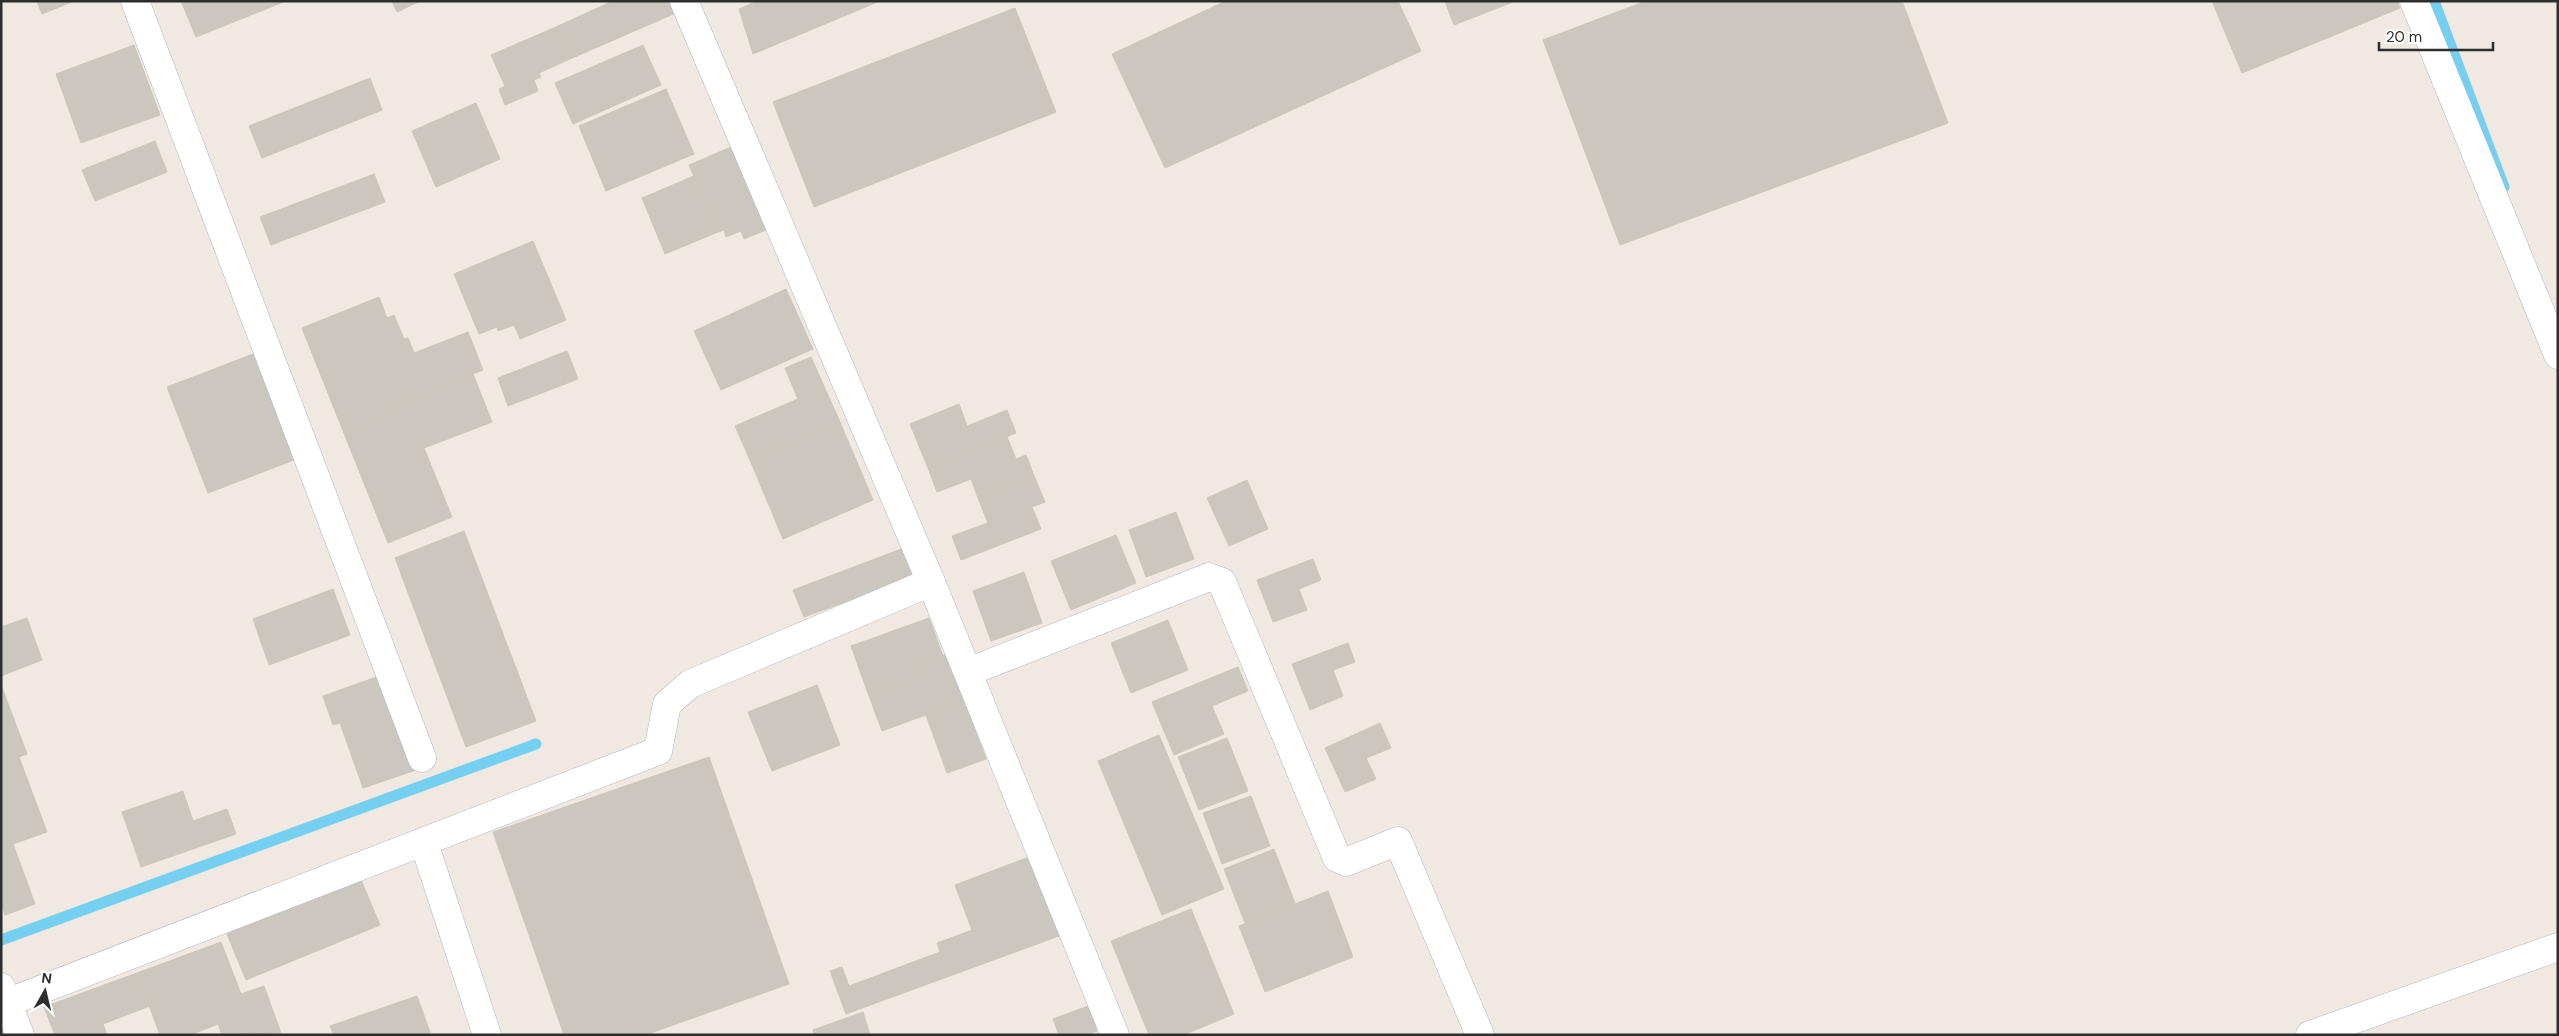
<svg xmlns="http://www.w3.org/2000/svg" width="2559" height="1036" font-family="'DM Sans',sans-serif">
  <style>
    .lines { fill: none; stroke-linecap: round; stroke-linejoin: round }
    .stream { stroke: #75cff0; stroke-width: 11 }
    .building { fill: #cbc7bf; stroke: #cbc5ba }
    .minor-casing { stroke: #b4b7c1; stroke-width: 29 }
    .minor { stroke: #fff; stroke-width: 28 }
  </style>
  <rect width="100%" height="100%" fill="#efe9e1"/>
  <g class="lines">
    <g class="stream">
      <polyline points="2434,1 2504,187"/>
      <polyline points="1,940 536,744"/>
    </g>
  </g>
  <g class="building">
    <polygon points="37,1 74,1 42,14"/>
    <polygon points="181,1 286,1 196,37"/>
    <polygon points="392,1 420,1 397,12"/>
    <polygon points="613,1 673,1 678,12 570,59 556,27"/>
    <polygon points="758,1 880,1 753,54 739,9"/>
    <polygon points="1226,1 1398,1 1421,51 1165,168 1112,54"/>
    <polygon points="1445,1 1513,1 1513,2 1454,25"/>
    <polygon points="1646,1 1902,1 1948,123 1620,245 1543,40"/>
    <polygon points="2212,1 2397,1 2400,8 2242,73"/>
    <polygon points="1015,8 1056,112 814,207 773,102"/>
    <polygon points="556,27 570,59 539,73 541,77 534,80 538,91 505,105 499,89 505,86 491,55"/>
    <polygon points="134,45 160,115 81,143 56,74"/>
    <polygon points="643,45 661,85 573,124 555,83"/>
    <polygon points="370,78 382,110 262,158 249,126"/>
    <polygon points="666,89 694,154 606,191 579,126"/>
    <polygon points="476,103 500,159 436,187 412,131"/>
    <polygon points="155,141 167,172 95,201 82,170"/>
    <polygon points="731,147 766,230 744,239 741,231 726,237 724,230 718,232 689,165"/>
    <polygon points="374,174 385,202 271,245 260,217"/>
    <polygon points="694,176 718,232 665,254 642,198"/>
    <polygon points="533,241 566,320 520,339 514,325 498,331 497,327 479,334 454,274"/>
    <polygon points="786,289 813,349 721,390 694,331"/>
    <polygon points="379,297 387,318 394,315 404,339 408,338 414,353 468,332 483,370 395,405 398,412 344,433 302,328"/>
    <polygon points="567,351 578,379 508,406 498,378"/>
    <polygon points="253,354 294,460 208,493 167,387"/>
    <polygon points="811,357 840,422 750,460 735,426 798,399 785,368"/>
    <polygon points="473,374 492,422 424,448 452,517 388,543 344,433 398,412 395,405"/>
    <polygon points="959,404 967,426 1007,410 1016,433 928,468 910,424"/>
    <polygon points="840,422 873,500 783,539 750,460"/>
    <polygon points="1007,437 1016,459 1026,455 1034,476 978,498 971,479 937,492 928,468"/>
    <polygon points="1034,476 1045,502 1032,507 1041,529 961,560 952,536 988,523 978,498"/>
    <polygon points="1247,480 1268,529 1229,546 1207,498"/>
    <polygon points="1176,512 1194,559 1146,577 1129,530"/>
    <polygon points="464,531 536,721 466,747 395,558"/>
    <polygon points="1116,535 1136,583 1071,610 1051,561"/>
    <polygon points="904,548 914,577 804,617 793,590"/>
    <polygon points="1313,559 1321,580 1299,589 1307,610 1273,622 1257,580"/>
    <polygon points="1024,572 1042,623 991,641 973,591"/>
    <polygon points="333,589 350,635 269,665 253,619"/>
    <polygon points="27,618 42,660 1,676 1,627"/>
    <polygon points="929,618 943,656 916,666 920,678 869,696 851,646"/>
    <polygon points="1168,620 1188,670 1131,693 1111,643"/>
    <polygon points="1348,643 1355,662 1333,670 1343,696 1310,710 1292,664"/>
    <polygon points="952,652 964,701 882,731 869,696 920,678 916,666"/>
    <polygon points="1238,667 1248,691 1212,706 1224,734 1174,755 1152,702"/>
    <polygon points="382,675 416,770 363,788 340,723 333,725 323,696"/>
    <polygon points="1,685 27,754 1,763"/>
    <polygon points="817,685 840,745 772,771 748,712"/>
    <polygon points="964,701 986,759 947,773 926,715"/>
    <polygon points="1380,723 1391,748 1366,758 1376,779 1345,792 1325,748"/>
    <polygon points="1159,735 1224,889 1162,915 1098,761"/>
    <polygon points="1227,738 1248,791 1199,810 1178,757"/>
    <polygon points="19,757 47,832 13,844 35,904 5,915 1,904 1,763"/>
    <polygon points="709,757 789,984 645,1035 564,1035 493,832"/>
    <polygon points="183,791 193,821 227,809 236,834 141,867 122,812"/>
    <polygon points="1251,796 1270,846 1222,864 1203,813"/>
    <polygon points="1274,849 1295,903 1245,923 1224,869"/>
    <polygon points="1029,857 1059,936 846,1014 830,971 842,967 849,986 940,952 937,943 972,930 955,885"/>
    <polygon points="361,880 380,925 246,980 227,934"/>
    <polygon points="1328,891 1353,957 1265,992 1239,926"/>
    <polygon points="1191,909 1234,1014 1183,1035 1149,1035 1111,941"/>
    <polygon points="221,942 241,994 264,986 281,1033 222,1035 218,1024 190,1035 160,1035 137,973"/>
    <polygon points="137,973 150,1006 103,1024 107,1035 55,1035 44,1007"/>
    <polygon points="417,996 431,1035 334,1035 330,1026"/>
    <polygon points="1088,1006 1097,1031 1085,1035 1059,1035 1053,1019"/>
    <polygon points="863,1012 870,1035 814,1035 813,1030"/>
  </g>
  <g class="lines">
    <g class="minor-casing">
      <g id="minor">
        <polyline points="135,1 422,758"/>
        <polyline points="684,1 931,582 1115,1035"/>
        <polyline points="2414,1 2558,355"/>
        <polyline points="968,672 1209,577 1222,582 1337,858 1346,862 1398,841 1480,1035"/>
        <polyline points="424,843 487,1035"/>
        <polyline points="1,987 20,1035"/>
        <polyline points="1,1005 658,751 667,704 690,684 931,582"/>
        <polyline points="2310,1035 2558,947"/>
      </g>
    </g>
    <use href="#minor" class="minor"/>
  </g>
  <rect width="2559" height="1036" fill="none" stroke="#2e2e2e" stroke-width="5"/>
  <g transform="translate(45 991) rotate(8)" stroke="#ffffff" stroke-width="4" paint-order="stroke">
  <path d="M0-4L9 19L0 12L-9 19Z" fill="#2e2e2e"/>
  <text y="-8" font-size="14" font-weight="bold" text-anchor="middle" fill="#2e2e2e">N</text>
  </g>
  <path d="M2379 42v8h114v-8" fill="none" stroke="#2e2e2e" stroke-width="2.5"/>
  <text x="2386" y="42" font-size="15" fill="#2e2e2e" stroke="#ffffff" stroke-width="4" paint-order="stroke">20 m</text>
</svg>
